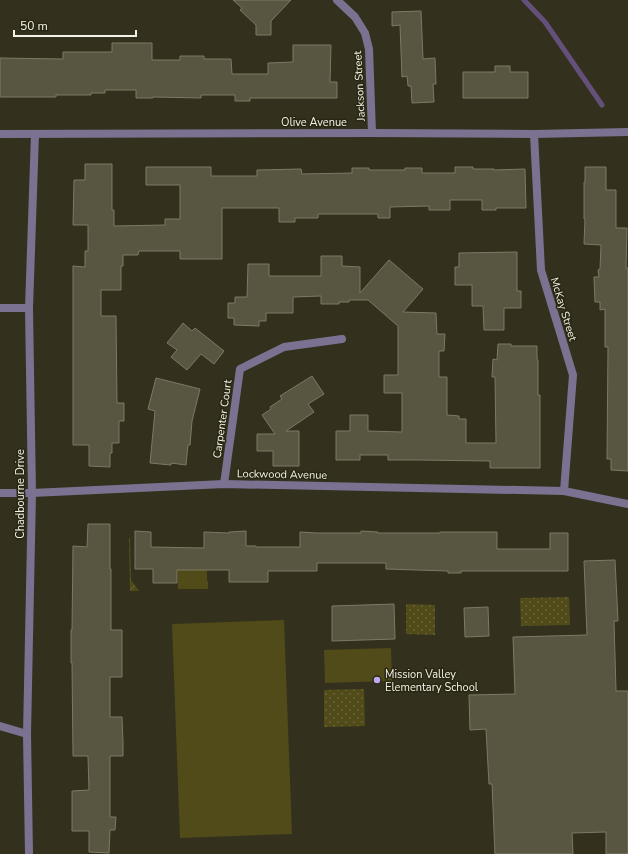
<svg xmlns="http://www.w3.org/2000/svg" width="628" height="854" font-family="'Nunito Sans',sans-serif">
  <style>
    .grass { fill: #504b19 }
    .park { fill: url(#park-dots) }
    .garden { fill: url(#garden-furrows) }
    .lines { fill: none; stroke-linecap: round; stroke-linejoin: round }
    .stream { stroke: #64507a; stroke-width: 5 }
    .building { fill: #585641; stroke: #7c7a63 }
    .minor { stroke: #7b7292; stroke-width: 8 }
    .poi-dot { fill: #bfa9f4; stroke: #292713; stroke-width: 1.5 }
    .labels { text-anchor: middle; stroke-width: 3; stroke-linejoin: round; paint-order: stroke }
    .street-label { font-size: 11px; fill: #f4f3e7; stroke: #292713 }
    .poi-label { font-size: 11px; fill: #f4f3e7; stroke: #292713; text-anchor: start }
  </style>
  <defs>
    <pattern id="park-dots" width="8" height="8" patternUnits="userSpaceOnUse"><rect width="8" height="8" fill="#504b19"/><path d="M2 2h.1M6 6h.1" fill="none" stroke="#6a653a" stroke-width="1.8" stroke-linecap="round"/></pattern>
    <pattern id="garden-furrows" width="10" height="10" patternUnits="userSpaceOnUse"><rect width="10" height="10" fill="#504b19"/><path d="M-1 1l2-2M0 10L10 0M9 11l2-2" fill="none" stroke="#6a653a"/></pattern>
  </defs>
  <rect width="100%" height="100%" fill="#33311d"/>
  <g class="grass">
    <polygon points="178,569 207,569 207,581 208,581 208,589 178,589"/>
    <polygon points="284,620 292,834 180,838 172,624"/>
    <polygon points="391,648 392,681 325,683 324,650"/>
  </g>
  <g class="park">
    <polygon points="569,597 570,625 521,626 520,598"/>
    <polygon points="406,604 435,605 435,635 406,634"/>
    <polygon points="364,689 365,726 324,727 324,690"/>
  </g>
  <polygon class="garden" points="129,538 130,538 131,580 139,591 130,591"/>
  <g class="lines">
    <polyline class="stream" points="524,0 545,22 602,105"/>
  </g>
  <g class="building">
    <polygon points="233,0 291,0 271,21 271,35 256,35 256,25 240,10 242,8"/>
    <polygon points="421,11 423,59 435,58 436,84 433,84 434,102 412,103 411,86 408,86 407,76 402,77 400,25 392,26 392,12"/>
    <polygon points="112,43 152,43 152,60 180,60 180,56 204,56 204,59 231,59 232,74 268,74 268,63 293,62 293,45 331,45 330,82 337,82 337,98 250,98 250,101 235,101 235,95 201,95 201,98 153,97 153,98 136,98 136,90 105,90 105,93 91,93 91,95 56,95 56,97 0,97 0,58 63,59 63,52 112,52"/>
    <polygon points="495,66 510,66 510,72 528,72 528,98 463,98 463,72 495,72"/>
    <polygon points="85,164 112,164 112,210 114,210 114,226 165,225 165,219 180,219 180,185 146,185 146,167 211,167 211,176 257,176 257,170 301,169 302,174 352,173 352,168 369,168 369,170 405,170 405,168 422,168 422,173 455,173 455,167 473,167 473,169 494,169 494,170 525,169 526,208 496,208 496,210 482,210 482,200 450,200 450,210 429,210 429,206 390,207 390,218 378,218 378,214 318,214 318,218 295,218 295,222 279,222 279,208 222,208 222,259 180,259 180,251 139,251 138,255 123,255 123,266 121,266 121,290 101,290 101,316 116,316 117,403 124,403 124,421 119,421 119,443 112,443 112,453 110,453 110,467 89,466 89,445 73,445 73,266 85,267 85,251 88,251 88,225 73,225 74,180 85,180"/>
    <polygon points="585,167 606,167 606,190 616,190 616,228 627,228 626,268 628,268 628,471 611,470 611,459 607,459 608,347 605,347 605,309 600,310 600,302 595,302 594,277 599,277 598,270 600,269 601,245 584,244 585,219 584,219 584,182 585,182"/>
    <polygon points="517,252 517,291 521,291 521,308 504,308 504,330 484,330 483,306 472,306 472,285 455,285 455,267 459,267 459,253"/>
    <polygon points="321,256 342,256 342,266 360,267 360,293 389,260 423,289 403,312 436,313 437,334 445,334 444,351 439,351 439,377 447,377 447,415 459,416 459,419 466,419 466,443 496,443 495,377 492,377 493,359 497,360 498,344 511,344 511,346 537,346 537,359 538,360 538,395 540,395 540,468 490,468 490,461 420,460 388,460 388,455 360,455 360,460 336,460 336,431 350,431 350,415 368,415 368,431 402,432 402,393 384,393 384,375 398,375 398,326 368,300 349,300 349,302 339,302 339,304 321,304 321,296 293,297 293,313 266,313 266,321 259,321 259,326 234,325 234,318 228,318 228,303 235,303 235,297 247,297 248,264 269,264 269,276 321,276"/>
    <polygon points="183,323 192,331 195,328 224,351 214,364 201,354 187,370 171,357 177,350 167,343"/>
    <polygon points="312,376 324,394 308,404 314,412 286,431 299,431 299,466 273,466 273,451 257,451 257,434 275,434 262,415 271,409 270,407 282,399 280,396"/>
    <polygon points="156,378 200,389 192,421 190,445 188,445 186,465 171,463 171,465 150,463 155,411 148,409"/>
    <polygon points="88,524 110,524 110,569 111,569 111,630 122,630 122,677 110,677 110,717 122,717 123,743 123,756 110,756 110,817 116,817 115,830 110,830 109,853 89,852 89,831 72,831 72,791 89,790 88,756 73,756 73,755 72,663 71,663 71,630 72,630 73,546 87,547"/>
    <polygon points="135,531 151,532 151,547 204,548 204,532 229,533 229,532 246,531 246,546 256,546 256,547 300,547 300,532 317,533 361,533 361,531 378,532 377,533 440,533 440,532 497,532 497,549 550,549 550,533 568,533 568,571 461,571 461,573 448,573 448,571 386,569 386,563 317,563 317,571 268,571 268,582 229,582 229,570 177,570 177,583 153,583 153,569 135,569"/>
    <polygon points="615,560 618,621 614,621 616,691 628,691 628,854 606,854 606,832 572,833 573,854 495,854 492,784 489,784 486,729 470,730 469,695 515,694 513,637 587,635 584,561"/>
    <polygon points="394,604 395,639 332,641 332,606"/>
    <polygon points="488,607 489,636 465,637 464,608"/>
  </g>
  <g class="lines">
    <g class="minor">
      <polyline points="337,0 355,17 365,33 369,49 372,133"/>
      <polyline points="0,134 372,133 534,134 628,132"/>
      <polyline points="534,134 541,270 573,375 564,491"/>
      <polyline points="0,308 29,308"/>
      <polyline points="224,484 240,369 284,347 342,339"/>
      <polyline points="0,493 32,493 224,484 564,491 628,504"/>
      <polyline points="0,726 27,734"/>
      <polyline points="29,854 27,734 32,493 29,308 35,134"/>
    </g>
  </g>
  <circle class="poi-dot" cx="377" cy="680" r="4"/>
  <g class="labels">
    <g class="street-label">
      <text transform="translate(359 86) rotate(-93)" y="4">Jackson Street</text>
      <text x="314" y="126">Olive Avenue</text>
      <text transform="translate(564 309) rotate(73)" y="4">McKay Street</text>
      <text transform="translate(222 419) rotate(-82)" y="4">Carpenter Court</text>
      <text transform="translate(282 474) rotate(1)" y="4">Lockwood Avenue</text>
      <text transform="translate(20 494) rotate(-90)" y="4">Chadbourne Drive</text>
    </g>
    <g class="poi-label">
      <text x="385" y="678">Mission Valley<tspan x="385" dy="13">Elementary School</tspan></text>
    </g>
  </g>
  <path d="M14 30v6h122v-6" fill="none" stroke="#f4f3e7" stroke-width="2"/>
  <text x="20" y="30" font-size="12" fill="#f4f3e7" stroke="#292713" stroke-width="3" paint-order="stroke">50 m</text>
</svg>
